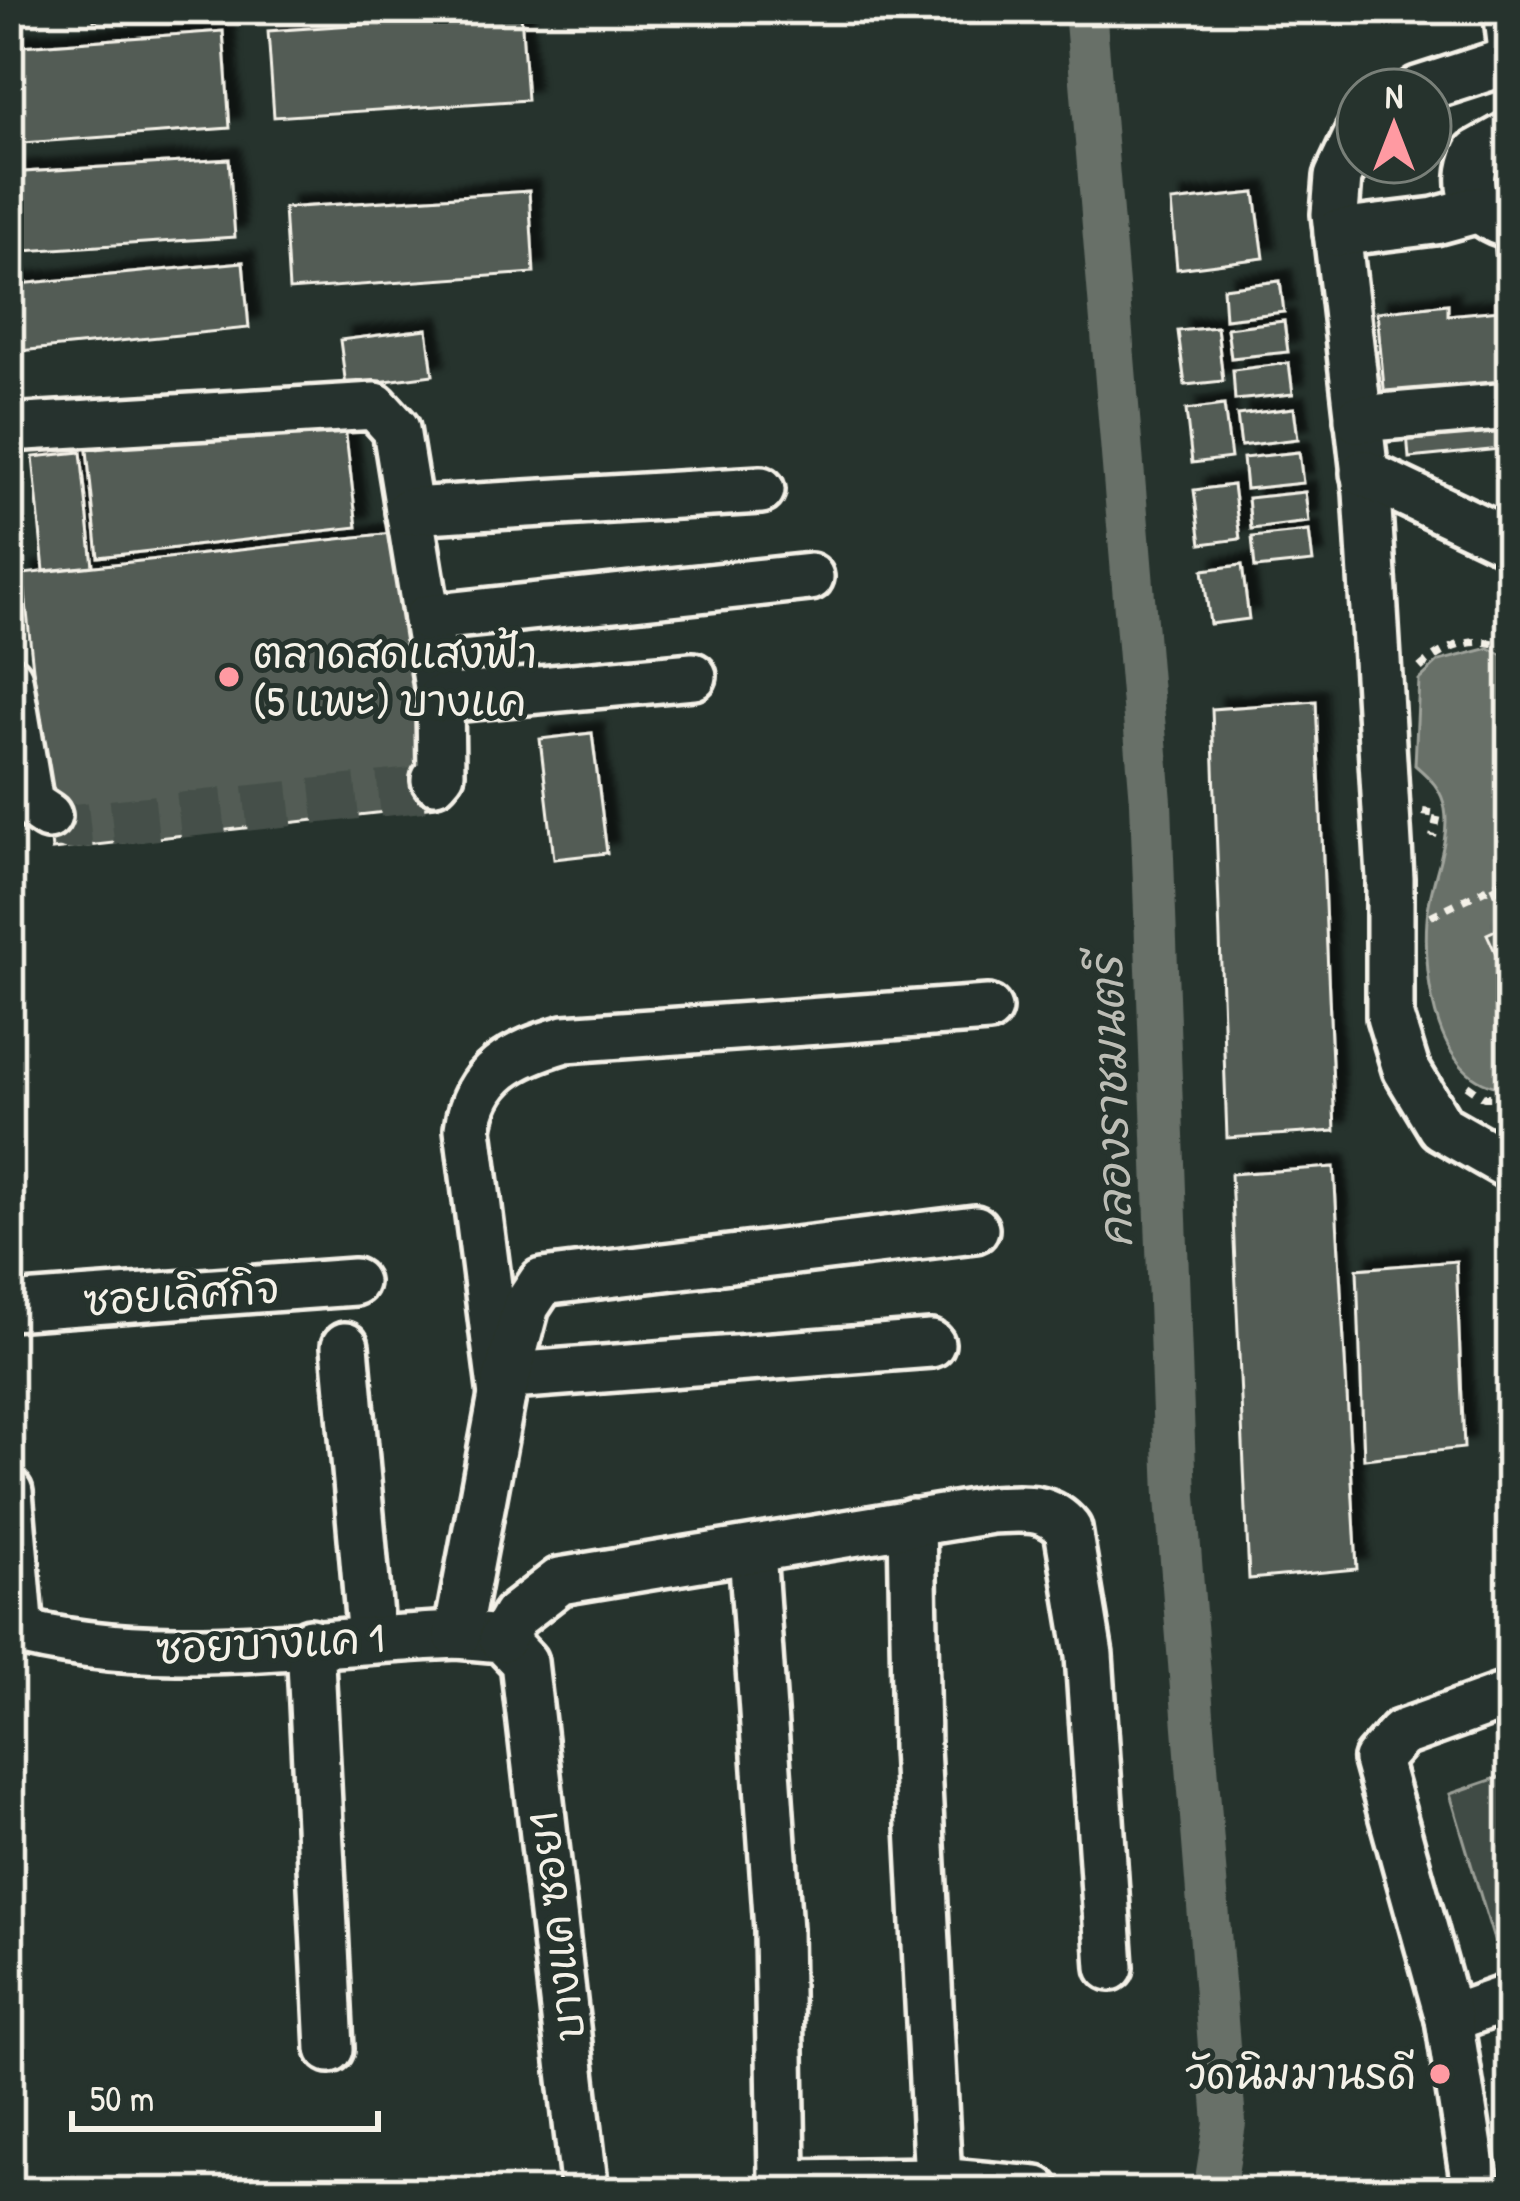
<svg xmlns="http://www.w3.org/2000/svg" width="1520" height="2201" font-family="'Patrick Hand','Playpen Sans Thai',sans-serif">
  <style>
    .green { fill: #414b45; stroke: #9a9e96; stroke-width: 3 }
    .water { fill: #676f68; stroke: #9fa39b; stroke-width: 3 }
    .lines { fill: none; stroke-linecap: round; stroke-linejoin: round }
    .canal { stroke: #676f68; stroke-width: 42 }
    .building { fill: #525c55; stroke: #f4f1e8; stroke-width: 3; filter: url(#shadow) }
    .minor-tunnel { stroke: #455049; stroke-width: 45; stroke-dasharray: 45 22; stroke-linecap: butt }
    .minor-casing { stroke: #f4f1e8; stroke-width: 54 }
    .path { stroke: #f4f1e8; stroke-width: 8; stroke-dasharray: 9 9; stroke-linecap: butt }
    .minor { stroke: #26332d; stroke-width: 45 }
    .poi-dot { fill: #ff9aa2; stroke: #26332d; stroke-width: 4.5 }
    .labels { text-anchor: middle; stroke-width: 10; stroke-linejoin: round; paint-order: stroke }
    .poi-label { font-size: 42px; fill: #f4f1e8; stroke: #26332d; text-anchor: start }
    .street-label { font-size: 42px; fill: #f4f1e8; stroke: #26332d }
    .water-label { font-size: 45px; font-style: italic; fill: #bcbdb5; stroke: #26332d }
  </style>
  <defs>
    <filter id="shadow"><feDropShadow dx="11" dy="-11" stdDeviation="3" flood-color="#0009"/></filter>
  </defs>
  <rect width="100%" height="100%" fill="#26332d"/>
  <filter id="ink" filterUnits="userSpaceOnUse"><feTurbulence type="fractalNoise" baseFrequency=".00833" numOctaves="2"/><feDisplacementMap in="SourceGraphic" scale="24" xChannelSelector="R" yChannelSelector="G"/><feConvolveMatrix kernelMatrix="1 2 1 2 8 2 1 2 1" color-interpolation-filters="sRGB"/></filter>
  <g filter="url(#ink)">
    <polygon class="green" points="1511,1773 1511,1967 1503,1970 1450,1794"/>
    <path class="water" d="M1489 648 1505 656 1511 666V1088C1436 1088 1423 978 1427 919 1429 884 1451 843 1445 809 1442 789 1430 778 1415 765L1419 680 1439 661Z"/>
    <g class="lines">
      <polyline class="canal" points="1085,9 1151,802 1176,1497 1225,2123 1214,2192"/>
    </g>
    <g class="building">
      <polygon points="521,13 527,100 274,117 268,31"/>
      <polygon points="223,31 230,128 9,144 9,47"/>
      <polygon points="229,159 235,237 9,252 9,173"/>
      <polygon points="529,191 534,273 289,290 284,208"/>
      <polygon points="1255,193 1264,258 1177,269 1171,202"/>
      <polygon points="1511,229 1511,400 1385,399 1377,312 1448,304 1448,315 1501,310 1493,231"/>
      <polygon points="243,262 249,328 9,352 9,285"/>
      <polygon points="1280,281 1284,312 1225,319 1223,288"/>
      <polygon points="1284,321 1288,352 1231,358 1227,328"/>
      <polygon points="1217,327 1223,381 1185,385 1178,331"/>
      <polygon points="427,329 433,375 346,386 340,340"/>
      <polygon points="1289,363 1293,394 1235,400 1233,370"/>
      <polygon points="1224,405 1231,458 1192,463 1186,410"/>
      <polygon points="1294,408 1298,439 1241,446 1237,415"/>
      <polygon points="1511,408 1511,448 1409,458 1406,419"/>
      <polygon points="344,419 357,527 98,557 87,450"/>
      <polygon points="81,452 93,566 44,571 33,457"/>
      <polygon points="1299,452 1303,483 1246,489 1243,458"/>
      <polygon points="1233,485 1240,539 1201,544 1194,490"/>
      <polygon points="1305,492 1309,522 1251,529 1248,498"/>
      <polygon points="1309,531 1313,562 1255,568 1252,537"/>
      <polygon points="392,533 412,568 438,806 52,850 23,574"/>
      <polygon points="1242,565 1249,619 1210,624 1203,570"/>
      <polygon points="1316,701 1335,1131 1227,1138 1212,709"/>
      <polygon points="592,733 607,853 554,859 540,739"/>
      <polygon points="1511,923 1511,981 1509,982 1487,934"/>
      <polygon points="1334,1167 1357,1569 1249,1579 1231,1174"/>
      <polygon points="1456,1261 1464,1448 1364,1459 1357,1269"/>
    </g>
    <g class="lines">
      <polyline class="minor-tunnel" points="48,816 69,827 428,789 435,780"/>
      <g class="minor-casing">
        <g id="minor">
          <polyline points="1507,9 1511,42"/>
          <polyline points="1418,90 1511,60"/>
          <polyline points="1358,134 1338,177 1335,214 1367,492 1390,878 1390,1017 1406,1069 1441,1127 1511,1167"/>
          <path d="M1511 134 1477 153C1462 186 1474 218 1511 225"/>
          <polyline points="1337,233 1435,221 1479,209"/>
          <polyline points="1358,419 1511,406"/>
          <polyline points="9,428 375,406 396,429 440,699 441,773 435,780"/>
          <polyline points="1364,473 1511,543"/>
          <polyline points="409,511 761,490"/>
          <polyline points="427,618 810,577"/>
          <polyline points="9,679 30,804 48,816"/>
          <polyline points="440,699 693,676"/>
          <polyline points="9,1307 354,1282"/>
          <polyline points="345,1346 371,1639"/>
          <polyline points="511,1376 931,1344"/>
          <path d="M502 1396 468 1129C475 1072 514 1054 565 1039L988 1009"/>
          <polyline points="9,1492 21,1633"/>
          <polyline points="912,1522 916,1747 938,2181"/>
          <polyline points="752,1551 778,1930 782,2176 790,2183 938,2181 1036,2190"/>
          <path d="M9 1629C148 1669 313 1641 457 1635L502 1639 524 1662 585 2192"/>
          <polyline points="457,1635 502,1396 526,1306 542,1282 975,1229"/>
          <path d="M502 1639 515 1616 560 1581 991 1510C1020 1509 1048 1504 1068 1529L1089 1655 1110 1967"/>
          <polyline points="310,1642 330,2049"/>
          <polyline points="1449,2019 1511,1997"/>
          <polyline points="1476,2192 1449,2019 1377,1760 1400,1734 1511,1694"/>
        </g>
      </g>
      <g class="path">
        <polyline points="177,9 192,10"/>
        <polyline points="92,18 132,9"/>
        <path d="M1420 668C1446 644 1479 634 1511 649"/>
        <polyline points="1423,812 1438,814 1433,837"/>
        <polyline points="1494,885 1511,922"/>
        <polyline points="1431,916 1511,877"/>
        <polyline points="1467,1085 1484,1097 1511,1097"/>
      </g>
      <use href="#minor" class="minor"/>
    </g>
  </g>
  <g class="poi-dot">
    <circle cx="229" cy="677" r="12"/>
    <circle cx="1440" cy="2074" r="12"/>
  </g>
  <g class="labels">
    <g class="poi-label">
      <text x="253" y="668">ตลาดสดแสงฟ้า<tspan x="253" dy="48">(5 แพะ) บางแค</tspan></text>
      <text x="1416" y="2089" text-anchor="end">วัดนิมมานรดี</text>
    </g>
    <g class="street-label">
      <text transform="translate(181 1294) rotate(-4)" y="15">ซอยเลิศกิจ</text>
      <text transform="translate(270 1643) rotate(-3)" y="15">ซอยบางแค 1</text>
      <text transform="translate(556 1927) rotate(-97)" y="15">บางแค ซอย1</text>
    </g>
    <g class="water-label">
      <text transform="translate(1111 1102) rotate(-92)" y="16">คลองราชมนตรี</text>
    </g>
  </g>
  <rect width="1520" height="2201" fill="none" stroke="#26332d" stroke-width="48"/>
  <rect x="24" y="24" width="1472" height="2153" fill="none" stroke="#f4f1e8" stroke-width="4.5" filter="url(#ink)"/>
  <g transform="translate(1394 126)"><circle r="57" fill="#26332d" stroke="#787f78" stroke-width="3"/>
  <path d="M0-9L21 45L0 30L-21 45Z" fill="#ff9aa2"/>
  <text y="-18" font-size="33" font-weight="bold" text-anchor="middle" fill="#f4f1e8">N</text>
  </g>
  <path d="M72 2111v18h306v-18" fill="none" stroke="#f4f1e8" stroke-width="6"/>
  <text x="90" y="2111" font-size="36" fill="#f4f1e8" stroke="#26332d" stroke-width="9" paint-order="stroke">50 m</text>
</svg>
